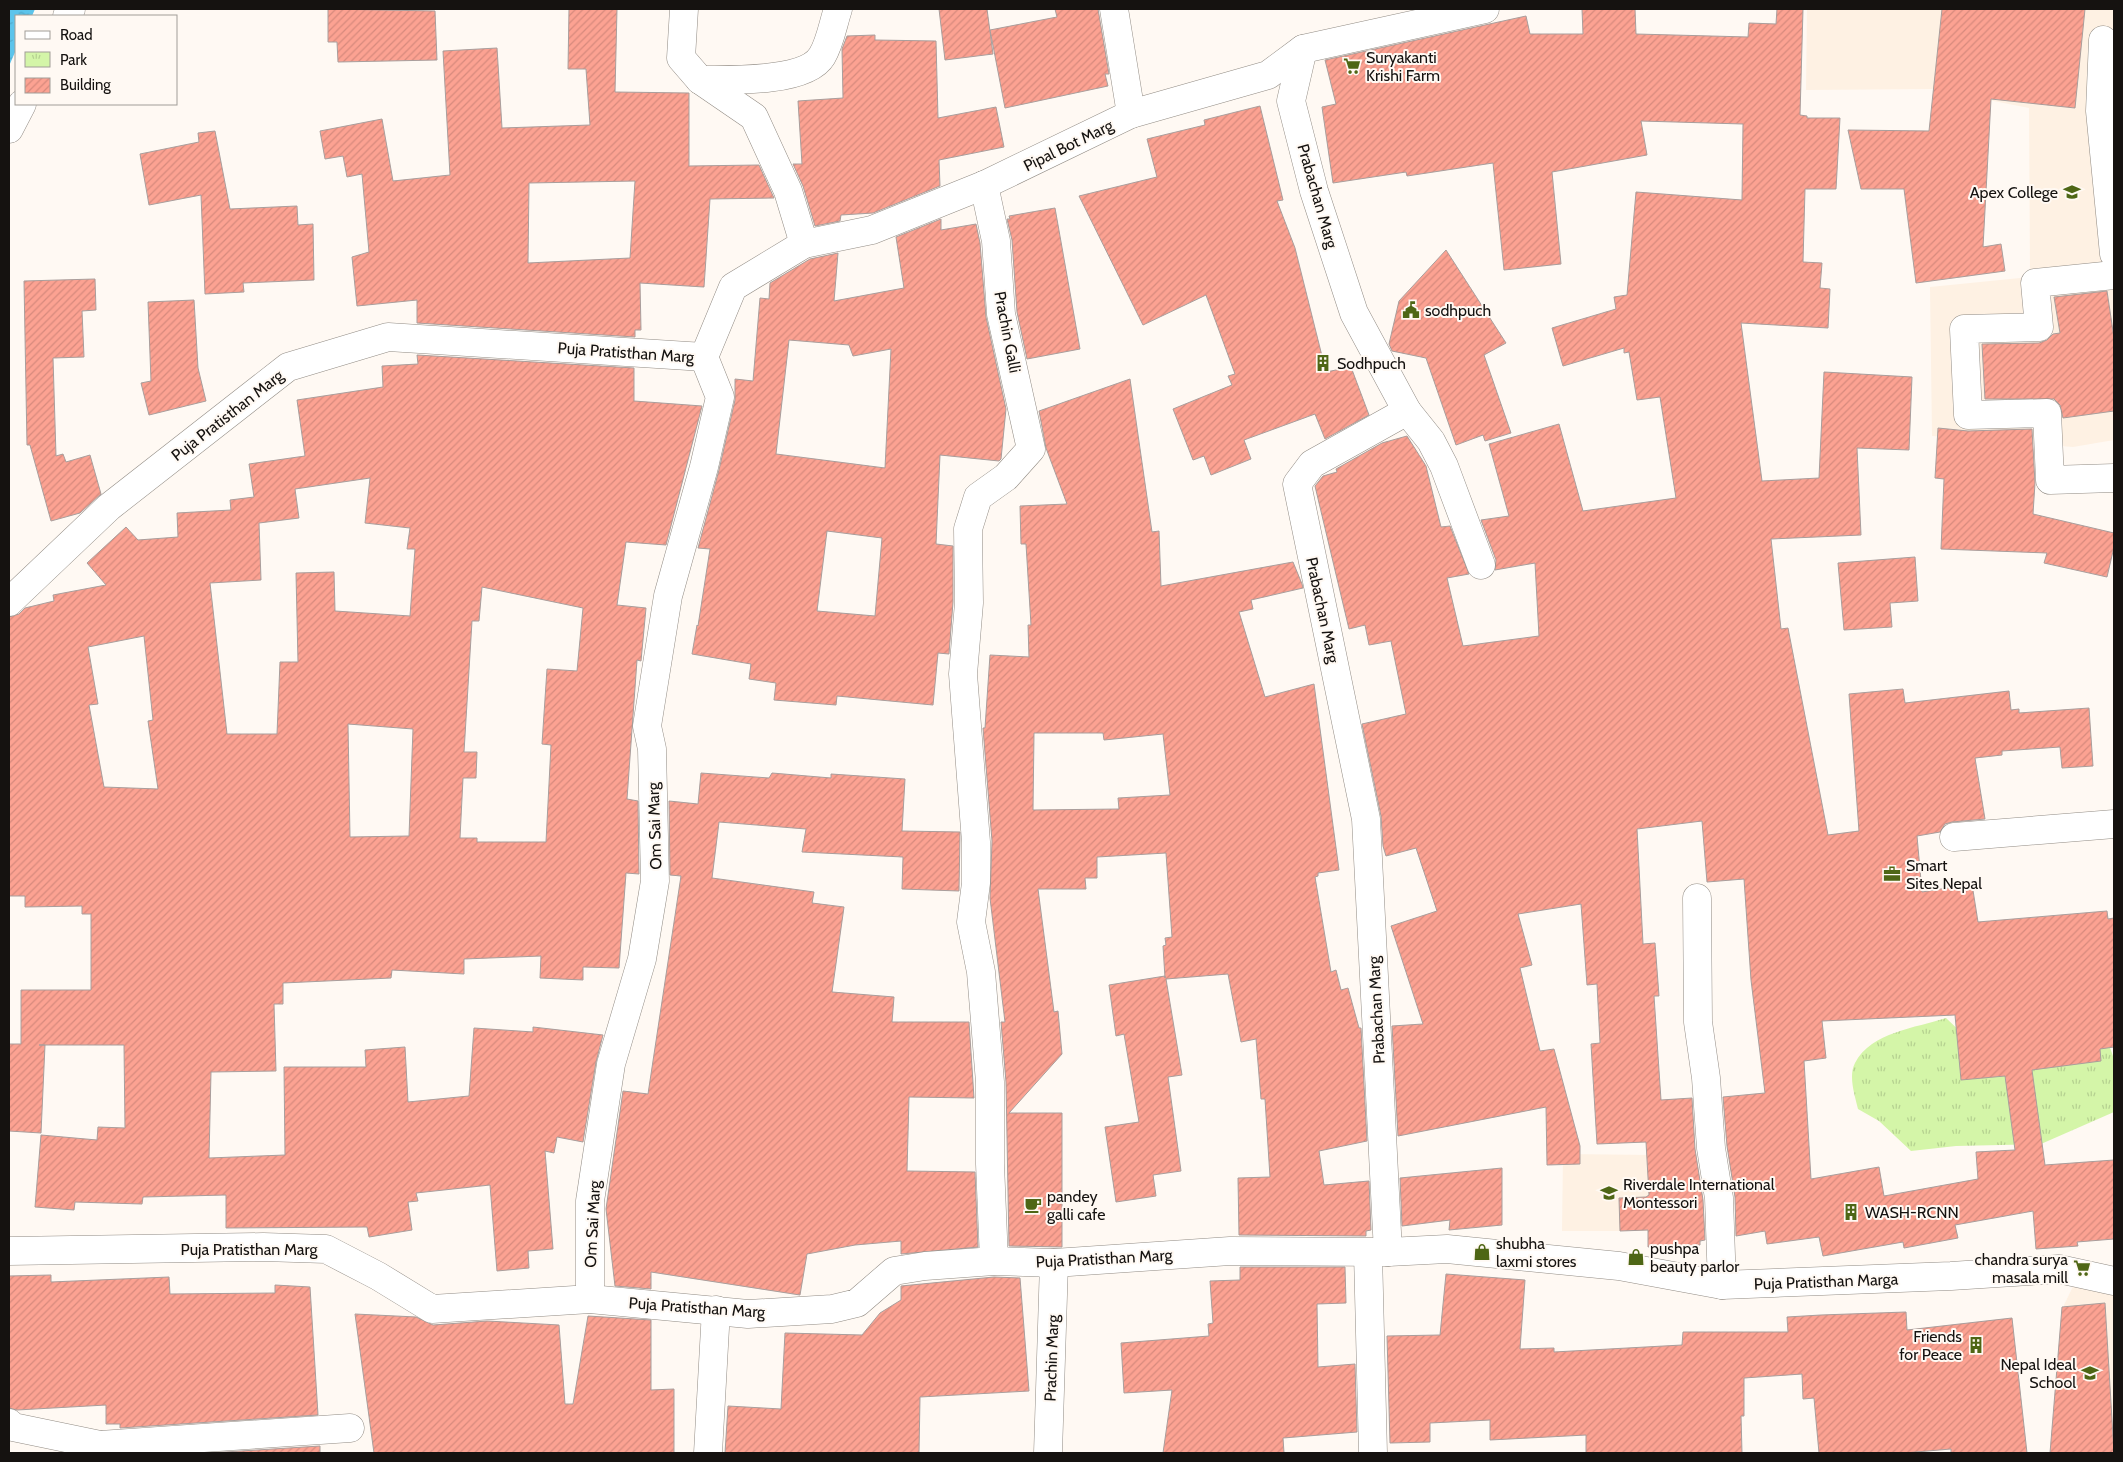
<svg xmlns="http://www.w3.org/2000/svg" width="2123" height="1462" font-family="Cabin,sans-serif">
  <style>
    .built { fill: #fef1e3 }
    .park { fill: url(#park-tufts) }
    .water { fill: url(#water-ripples) }
    .building { fill: url(#building-hatch); stroke: #a99e9c; fill-rule: evenodd }
    .lines { fill: none; stroke-linecap: round; stroke-linejoin: round }
    .minor-casing { stroke: #928c85; stroke-width: 29 }
    .minor { stroke: #fff; stroke-width: 28 }
    .labels { text-anchor: middle; stroke-width: 4; stroke-linejoin: round; paint-order: stroke }
    .poi-label { font-size: 16px; fill: #151210; stroke: #fff9f3; text-anchor: start }
    .street-label { font-size: 16px; fill: #151210; stroke: #fff9f3 }
  </style>
  <defs>
    <pattern id="park-tufts" width="24" height="20" patternUnits="userSpaceOnUse" patternTransform="scale(1.25)"><rect width="24" height="20" fill="#d4f5a8"/><path d="M3 7l-1-3M5 7V3M7 7l1-3M15 17l-1-3M17 17v-4M19 17l1-3" fill="none" stroke="#b5d190"/></pattern>
    <pattern id="water-ripples" width="26" height="14" patternUnits="userSpaceOnUse" patternTransform="scale(1.25)"><rect width="26" height="14" fill="#5cc4eb"/><path d="M2 4q2-2 4 0t4 0M15 11q2-2 4 0t4 0" fill="none" stroke="#4fa7c8"/></pattern>
    <pattern id="building-hatch" width="6" height="6" patternUnits="userSpaceOnUse" patternTransform="scale(1.25)"><rect width="6" height="6" fill="#fca292"/><path d="M-1 1l2-2M0 6l6-6M5 7l2-2" fill="none" stroke="#d78a7d"/></pattern>
  </defs>
  <rect width="100%" height="100%" fill="#fff9f3"/>
  <g class="built">
    <polygon points="1807,9 2114,9 2114,440 2073,447 1932,436 1930,287 2030,277 2029,108 1933,89 1806,90"/>
    <polygon points="1563,1154 1655,1155 1655,1231 1562,1231"/>
    <polygon points="2082,1268 2114,1269 2114,1441 2067,1443 2064,1305"/>
  </g>
  <path class="park" d="M1946 1018 1988 1058 2108 1042 2114 1059V1112L2041 1144 1956 1146 1911 1151 1879 1121 1858 1109C1855 1096 1848 1076 1855 1063 1871 1032 1916 1028 1946 1018Z"/>
  <polygon class="water" points="9,9 35,9 32,16 16,16 16,50 9,66"/>
  <g class="building">
    <polygon points="328,9 435,11 437,60 338,62 337,42 328,42"/>
    <path d="M569 9H617L615 92 689 93V166L759 165 774 198 710 199 704 287 640 283 641 330H635V337L417 323V300L357 306 352 257 369 252 362 174 347 177 343 156 325 159 320 131 382 119 393 181 450 175 443 51 497 48 502 128 590 125 586 69H568ZM635 181 630 258 528 263 529 183Z"/>
    <polygon points="939,9 987,9 993,54 945,60"/>
    <polygon points="1055,9 1098,9 1109,74 1105,74 1108,86 1005,108 990,30 1057,17"/>
    <path d="M1582 9H1635L1636 34 1748 37 1749 23 1776 24 1777 9H1803L1800 115 1807 116V118H1840L1836 189H1805L1803 262 1822 263 1820 288 1830 289 1828 328 1741 323 1762 481 1819 478 1824 372 1912 377 1909 450 1857 448 1861 535 1771 539 1781 629 1788 628 1828 835 1859 831 1849 694 1903 689 1905 703 2009 691 2011 710 2019 709V713L2089 708 2093 766 2062 768 2060 747 2002 751V755L1975 758 1985 819 1952 822 1945 824 1940 832 1917 836 1922 892 1972 884 1978 922 2107 911 2108 919 2114 918V1047L2100 1049 2101 1061 2032 1070 2045 1165 2114 1160V1239L2077 1242 2078 1246 2036 1249 2033 1211 1955 1225 1958 1238 1904 1248 1903 1242 1823 1256 1819 1237 1767 1244 1765 1231 1736 1236 1735 1197 1727 1146 1723 1097 1765 1093 1751 980 1744 879 1707 882 1702 821 1637 829 1643 944 1655 943 1659 996H1654L1661 1100 1692 1098 1695 1149 1703 1200 1705 1240 1700 1241V1245L1648 1247V1230L1620 1231 1619 1198 1646 1197 1649 1195 1646 1142 1597 1144 1591 1044 1600 1043 1597 984 1587 985 1581 904 1518 914 1532 965 1520 968 1540 1051 1554 1049 1580 1146V1164L1547 1165 1546 1107 1398 1136 1392 1026 1423 1024 1391 926 1437 911 1416 848 1386 856 1383 846 1381 816 1362 724 1406 714 1391 641 1369 645 1365 625 1349 629 1315 486 1323 476 1337 472 1336 469 1382 443 1407 436 1426 466 1441 527 1450 526 1469 574 1447 578 1463 646 1539 636 1535 563 1495 570 1496 560 1481 520 1509 516 1489 444 1559 424 1583 511 1676 498 1660 397 1637 400 1629 352 1624 353V348L1563 366 1552 328 1616 309 1614 297 1627 295 1636 192 1742 200 1743 124 1641 121 1647 155 1552 172 1561 264 1504 270 1493 163 1407 176 1406 172 1333 183 1322 107 1336 104 1325 60 1526 16 1530 34H1583ZM1955 1015 1961 1080 2005 1076 2015 1150 1976 1152 1978 1179 1884 1196 1879 1167 1811 1179 1804 1061 1826 1058 1822 1021Z"/>
    <polygon points="1942,9 2085,9 2075,108 1991,99 1983,247 2001,244 2005,271 1916,283 1904,189 1861,189 1848,130 1929,131"/>
    <polygon points="875,35 875,40 936,41 938,118 996,107 1004,147 939,160 940,186 873,213 841,215 840,221 815,226 803,186 793,164 802,164 798,101 843,98 842,49 847,36"/>
    <polygon points="1260,106 1283,200 1277,201 1295,248 1326,372 1351,367 1369,415 1325,439 1315,414 1244,440 1251,459 1211,475 1204,456 1193,460 1173,409 1232,385 1228,376 1235,374 1206,295 1143,325 1079,196 1157,177 1147,139 1205,125 1204,120"/>
    <polygon points="215,131 230,209 297,206 298,225 313,224 314,280 243,283 244,292 205,294 201,195 149,205 140,154 199,142 198,133"/>
    <polygon points="1055,208 1080,349 1027,359 1017,312 1012,240 1007,219 1010,219 1009,216"/>
    <path d="M941 219V230L976 224 980 243 986 317 1006 409 1001 459 999 461 940 455 936 544 953 546V602L949 654 938 653 933 705 837 696 836 705 774 700 776 683 749 679 751 664 692 654 697 625 698 626 710 549 698 548 719 470 735 400V379L753 381 760 298 769 299 770 283 810 259 838 253 834 301 904 288 896 237ZM789 340 849 345 853 356 891 349 885 468 776 454ZM827 531 882 538 875 616 817 611Z"/>
    <polygon points="1446,250 1506,343 1484,355 1511,433 1485,441 1483,435 1456,445 1426,358 1392,351 1389,344 1399,301"/>
    <polygon points="95,279 96,310 82,311 84,357 53,358 56,456 63,454 66,462 90,455 101,494 80,513 51,521 30,445 27,445 24,281"/>
    <polygon points="2107,291 2114,338 2114,411 2063,418 2060,405 2054,399 1985,399 1982,344 2039,343 2047,340 2053,334 2060,333 2054,297"/>
    <polygon points="194,300 198,368 206,401 149,415 141,383 151,381 148,302"/>
    <path d="M417 355 634 368V401L702 406 666 545 626 542 617 605 646 608 641 661 637 660 627 799 638 801 639 874 626 873 619 968 583 967V980L540 978 541 956 464 959V974L392 970 391 978 283 983V1004H274L276 1071 211 1072 209 1158 285 1155 284 1067H366L365 1050 405 1047 408 1102 469 1096 474 1028 533 1032V1027L603 1035 596 1062 583 1142 557 1137 554 1153 545 1151 553 1249 528 1251 529 1268 497 1271 490 1185 416 1193 418 1201 408 1202 412 1230 369 1237 367 1227 226 1228V1195L143 1197 142 1204 75 1202 74 1210 35 1207 41 1135 97 1140 98 1127 125 1128 124 1045H39H45L41 1133 9 1131V1044H21V990H91V914H82V906L25 907V896H9V617L19 614 25 608 54 601 53 595 106 585 87 563 126 527 138 540 178 537 177 513 231 510 230 500 254 497 249 464 305 456 297 400 383 387 382 366 418 364ZM370 478 365 523 410 528 407 549H415L410 616 335 611 334 572 296 573 298 662H280L277 734H227L210 583 261 580 259 523 299 518 295 489ZM482 587 583 608 577 671 547 669 542 744 551 745 546 842H477V838H460L463 778H476L477 752H464L472 621H479ZM144 636 153 720 148 721 158 789 104 787 89 705 98 704 88 647ZM348 724 413 729 409 836 350 837Z"/>
    <path d="M1130 379 1152 532 1159 531 1161 586 1293 562 1302 584 1303 588 1251 600 1253 609 1239 612 1265 697 1314 684 1339 870 1318 873V876L1315 877 1331 972 1336 970 1341 990 1348 988 1359 1028H1361L1367 1141 1319 1151 1324 1185 1369 1181 1371 1230 1366 1231V1236L1239 1235 1238 1178 1270 1177 1265 1099H1261L1256 1039 1241 1042 1228 974 1166 979 1182 1075 1168 1077 1181 1171 1153 1175 1156 1196 1116 1202 1105 1127 1139 1122 1124 1034 1116 1036 1109 985 1165 976V978L1163 946 1166 945 1165 938 1172 937 1166 853 1097 857V878H1085L1086 889H1038L1054 1012 1058 1011 1062 1054 1009 1113H1062V1247L1009 1246 1006 1082 1001 1022H1005L990 898 992 841 983 728H985L990 655 1029 657 1028 625H1031L1026 544H1021L1020 506 1067 504 1046 448 1039 411ZM1034 733H1103L1104 740 1163 734 1170 795 1118 798 1119 809 1033 810Z"/>
    <polygon points="1938,428 1968,431 2032,429 2035,483 2033,514 2114,533 2114,547 2107,577 2044,563 2047,553 1941,549 1944,479 1935,478"/>
    <polygon points="1915,557 1918,601 1890,603 1892,627 1844,630 1838,563"/>
    <polygon points="701,773 769,778 772,773 831,778 831,774 905,779 902,831 960,832 959,891 902,889 903,857 802,852 806,829 719,822 712,878 814,892 812,903 844,907 832,992 894,997 892,1022 969,1022 974,1098 909,1097 907,1171 975,1172 978,1247 901,1254 901,1241 855,1245 807,1254 800,1295 651,1272 651,1289 615,1286 606,1209 623,1091 648,1094 681,876 670,875 669,801 698,804"/>
    <polygon points="1502,1168 1502,1225 1449,1230 1450,1220 1402,1226 1400,1178"/>
    <polygon points="1240,1267 1345,1267 1346,1303 1317,1304 1318,1367 1355,1364 1357,1432 1283,1438 1284,1453 1163,1453 1172,1390 1124,1393 1121,1343 1209,1336 1208,1324 1213,1323 1210,1281 1240,1280"/>
    <polygon points="1446,1274 1525,1280 1520,1349 1554,1348 1554,1352 1682,1345 1683,1332 1788,1332 1787,1317 1821,1315 1906,1312 1907,1330 2012,1318 2027,1453 1951,1453 1951,1449 1904,1453 1819,1453 1814,1398 1803,1399 1802,1374 1744,1378 1744,1416 1741,1416 1742,1453 1586,1453 1586,1435 1490,1440 1490,1420 1430,1423 1430,1442 1390,1443 1387,1336 1440,1335"/>
    <polygon points="51,1275 51,1282 169,1277 170,1294 275,1293 275,1285 310,1287 318,1415 120,1428 120,1424 106,1424 106,1405 17,1410 9,1408 9,1276"/>
    <polygon points="994,1277 1020,1278 1029,1391 920,1397 919,1453 725,1453 728,1406 781,1409 785,1333 862,1335 880,1313 901,1300 901,1286"/>
    <polygon points="2105,1303 2114,1453 2050,1453 2062,1307"/>
    <polygon points="355,1314 416,1317 433,1325 487,1321 559,1325 565,1404 573,1404 588,1316 651,1320 651,1390 674,1389 674,1453 374,1453"/>
    <polygon points="320,1446 320,1453 209,1453"/>
  </g>
  <g class="lines">
    <g class="minor-casing">
      <g id="minor">
        <polyline points="684,9 681,58 700,80 754,117 788,191 804,244"/>
        <polyline points="1114,9 1131,114"/>
        <polyline points="67,16 71,9"/>
        <polyline points="2103,40 2100,111 2114,254"/>
        <polyline points="1303,49 1291,101 1314,191 1354,313 1407,411 1312,464 1297,484 1366,819 1388,1252"/>
        <path d="M700 80C728 80 806 83 822 56 830 43 833 24 838 9"/>
        <polyline points="9,129 22,104"/>
        <polyline points="984,185 996,241 1001,314 1031,449 1006,477 978,497 968,529 969,603 963,674 976,842 976,883 971,922 981,972 990,1082 990,1164 994,1261"/>
        <polyline points="2114,275 2035,283 2039,327 1964,329 1968,415 2047,413 2050,480 2114,478"/>
        <polyline points="704,357 733,287 804,244 872,230 984,185 1131,114 1268,75 1303,49 1485,9"/>
        <polyline points="1407,411 1431,441 1444,466 1481,565"/>
        <polyline points="9,602 109,507 288,367 388,337 704,357"/>
        <polyline points="1954,837 2114,824"/>
        <polyline points="1697,898 1698,1022 1706,1078 1711,1148 1719,1198 1722,1285"/>
        <polyline points="9,1251 263,1247 326,1249 378,1276 432,1309 590,1299 748,1314 832,1309 857,1303 894,1271 925,1266 994,1261 1054,1263 1230,1251 1388,1252 1447,1249 1619,1266 1722,1285 1951,1276 2059,1269 2114,1281"/>
        <polyline points="1368,1253 1373,1453"/>
        <polyline points="590,1299 590,1201 611,1064 642,959 655,881 652,749 647,726 668,596 704,467 720,397 704,357"/>
        <polyline points="9,1423 13,1427 100,1445 100,1453"/>
        <polyline points="100,1445 350,1428"/>
        <polyline points="708,1453 716,1310"/>
        <polyline points="1048,1453 1054,1263"/>
      </g>
    </g>
    <use href="#minor" class="minor"/>
  </g>
  <defs>
    <g id="supermarket-bare" transform="scale(1.35)"><path d="M-6-5.5h2.5l.6 2H6L4.5 2H-2.5L-4.4-4H-6ZM-1.5 3.2a1.3 1.3 0 1 0 .1 0ZM3 3.2a1.3 1.3 0 1 0 .1 0Z" fill="#4e6615" stroke="#fff9f3" stroke-width="2.5" paint-order="stroke"/></g>
    <g id="university-bare" transform="scale(1.35)"><path d="M0-5L7-2L0 1L-7-2ZM-4 1L0 2.5L4 1V4Q0 6-4 4Z" fill="#4e6615" stroke="#fff9f3" stroke-width="2.5" paint-order="stroke"/></g>
    <g id="civic-bare" transform="scale(1.35)"><path d="M-.6-6.5H3V-4.5H.6V-3L4-1V1h2V6H-6V1h2V-1L-.6-3ZM-1.2 2.5V6h2.4V2.5Z" fill="#4e6615" stroke="#fff9f3" stroke-width="2.5" paint-order="stroke"/></g>
    <g id="building-bare" transform="scale(1.35)"><path d="M-4-6H4V6H1V3H-1V6H-4ZM-2.5-4.3h1.7v1.8h-1.7ZM.8-4.3h1.7v1.8H.8ZM-2.5-1h1.7V.8h-1.7ZM.8-1h1.7V.8H.8Z" fill="#4e6615" stroke="#fff9f3" stroke-width="2.5" paint-order="stroke"/></g>
    <g id="office-bare" transform="scale(1.35)"><path d="M-6-3h4V-5.5h4V-3h4V5H-6ZM-1-4.5V-3h2v-1.5ZM-6 0V1H6V0Z" fill="#4e6615" stroke="#fff9f3" stroke-width="2.5" paint-order="stroke"/></g>
    <g id="school-bare" transform="scale(1.35)"><path d="M0-5L7-2L0 1L-7-2ZM-4 1L0 2.5L4 1V4Q0 6-4 4Z" fill="#4e6615" stroke="#fff9f3" stroke-width="2.5" paint-order="stroke"/></g>
    <g id="cafe-bare" transform="scale(1.35)"><path d="M-5.5-4.5H6V0H3Q3 3.5 0 3.5H-2.5Q-5.5 3.5-5.5 0ZM3-3.2v2h1.7v-2ZM-6 4.5H4V6H-6Z" fill="#4e6615" stroke="#fff9f3" stroke-width="2.5" paint-order="stroke"/></g>
    <g id="shop-bare" transform="scale(1.35)"><path d="M-5-2.5h2.3a2.7 3.5 0 0 1 5.4 0H5L5.5 6h-11ZM-1.5-2.5h3a1.5 2.3 0 0 0-3 0Z" fill="#4e6615" stroke="#fff9f3" stroke-width="2.5" paint-order="stroke"/></g>
  </defs>
  <g fill-rule="evenodd">
    <use href="#supermarket-bare" x="1352" y="66"/>
    <use href="#university-bare" x="2072" y="192"/>
    <use href="#civic-bare" x="1411" y="310"/>
    <use href="#building-bare" x="1323" y="363"/>
    <use href="#office-bare" x="1892" y="874"/>
    <use href="#school-bare" x="1609" y="1193"/>
    <use href="#cafe-bare" x="1033" y="1205"/>
    <use href="#building-bare" x="1851" y="1212"/>
    <use href="#shop-bare" x="1482" y="1252"/>
    <use href="#shop-bare" x="1636" y="1257"/>
    <use href="#supermarket-bare" x="2082" y="1268"/>
    <use href="#building-bare" x="1976" y="1345"/>
    <use href="#school-bare" x="2090" y="1373"/>
  </g>
  <g class="labels">
    <g class="poi-label">
      <text x="1366" y="63">Suryakanti<tspan x="1366" dy="18">Krishi Farm</tspan></text>
      <text x="2058" y="198" text-anchor="end">Apex College</text>
      <text x="1425" y="316">sodhpuch</text>
      <text x="1337" y="369">Sodhpuch</text>
      <text x="1906" y="871">Smart<tspan x="1906" dy="18">Sites Nepal</tspan></text>
      <text x="1623" y="1190">Riverdale International<tspan x="1623" dy="18">Montessori</tspan></text>
      <text x="1047" y="1202">pandey<tspan x="1047" dy="18">galli cafe</tspan></text>
      <text x="1865" y="1218">WASH-RCNN</text>
      <text x="1496" y="1249">shubha<tspan x="1496" dy="18">laxmi stores</tspan></text>
      <text x="1650" y="1254">pushpa<tspan x="1650" dy="18">beauty parlor</tspan></text>
      <text x="2068" y="1265" text-anchor="end">chandra surya<tspan x="2068" dy="18">masala mill</tspan></text>
      <text x="1962" y="1342" text-anchor="end">Friends<tspan x="1962" dy="18">for Peace</tspan></text>
      <text x="2076" y="1370" text-anchor="end">Nepal Ideal<tspan x="2076" dy="18">School</tspan></text>
    </g>
    <g class="street-label">
      <text transform="translate(1068 145) rotate(-26)" y="6">Pipal Bot Marg</text>
      <text transform="translate(1318 196) rotate(74)" y="6">Prabachan Marg</text>
      <text transform="translate(1008 332) rotate(79)" y="6">Prachin Galli</text>
      <text transform="translate(626 352) rotate(4)" y="6">Puja Pratisthan Marg</text>
      <text transform="translate(227 415) rotate(-38)" y="6">Puja Pratisthan Marg</text>
      <text transform="translate(1323 610) rotate(78)" y="6">Prabachan Marg</text>
      <text transform="translate(654 826) rotate(-92)" y="6">Om Sai Marg</text>
      <text transform="translate(1376 1010) rotate(-93)" y="6">Prabachan Marg</text>
      <text transform="translate(592 1224) rotate(-87)" y="6">Om Sai Marg</text>
      <text x="249" y="1255">Puja Pratisthan Marg</text>
      <text transform="translate(1104 1258) rotate(-3)" y="6">Puja Pratisthan Marg</text>
      <text transform="translate(1826 1281) rotate(-2)" y="6">Puja Pratisthan Marga</text>
      <text transform="translate(697 1307) rotate(4)" y="6">Puja Pratisthan Marg</text>
      <text transform="translate(1051 1358) rotate(-88)" y="6">Prachin Marg</text>
    </g>
  </g>
  <rect width="2123" height="1462" fill="none" stroke="#151210" stroke-width="20"/>
  <rect x="15" y="15" width="162" height="90" fill="#fff9f3" stroke="#a19d98"/>
  <rect x="25" y="31" width="25" height="8" fill="#ffffff" stroke="#a19d98"/>
  <text x="60" y="40" font-size="15" fill="#151210">Road</text>
  <rect x="25" y="52" width="25" height="15" fill="url(#park-tufts)" stroke="#a19d98"/>
  <text x="60" y="65" font-size="15" fill="#151210">Park</text>
  <rect x="25" y="78" width="25" height="15" fill="url(#building-hatch)" stroke="#a19d98"/>
  <text x="60" y="90" font-size="15" fill="#151210">Building</text>
</svg>
